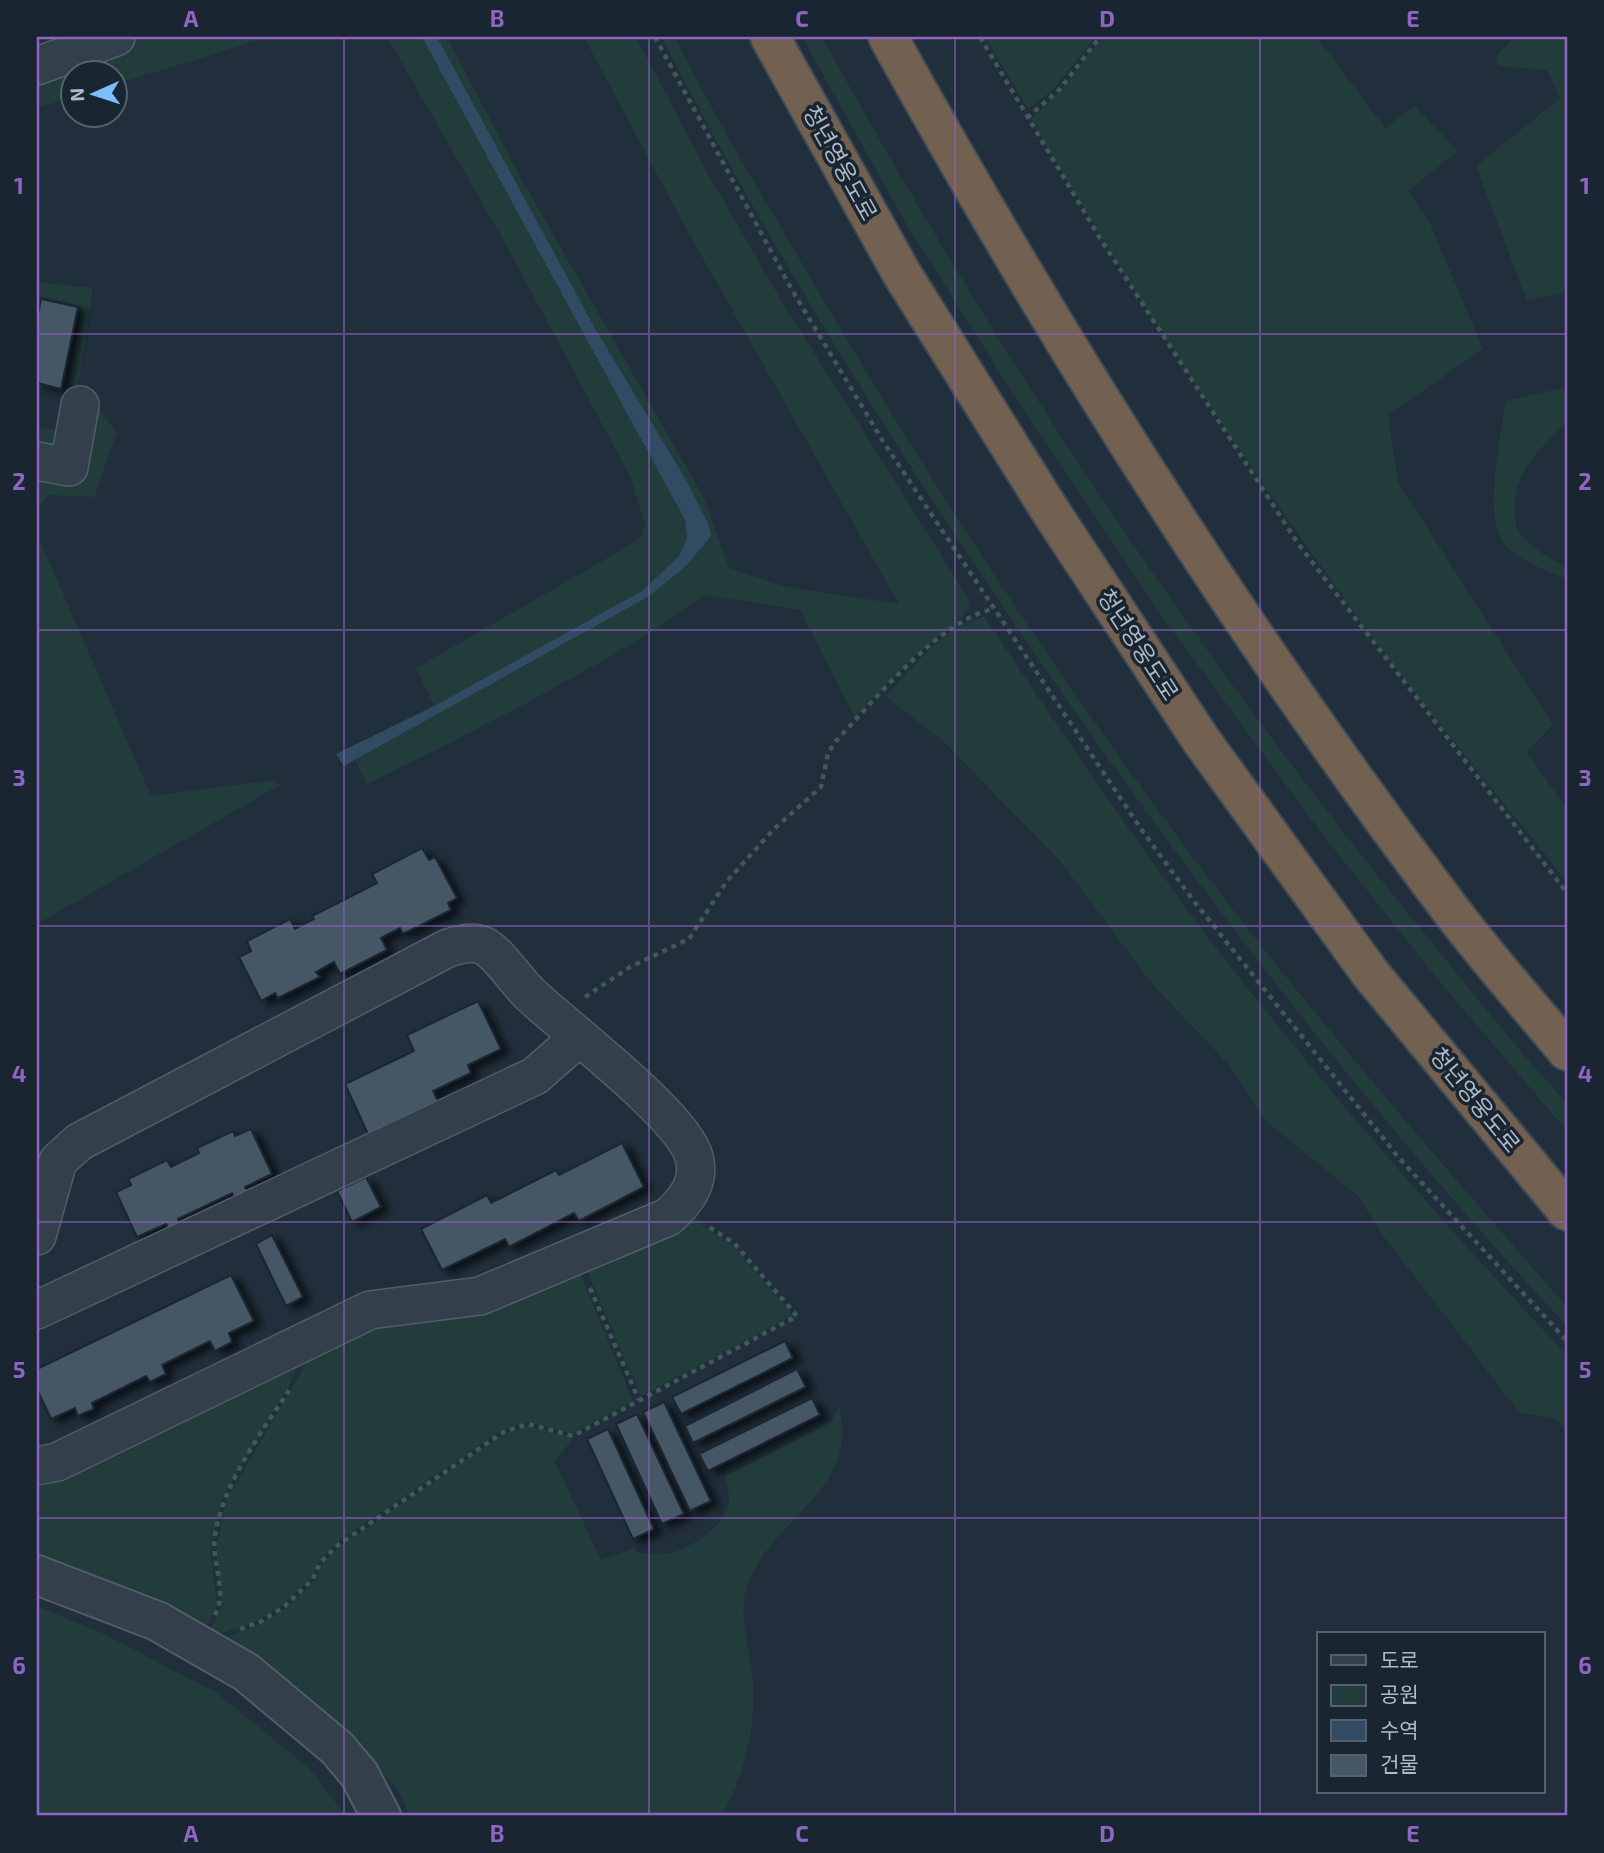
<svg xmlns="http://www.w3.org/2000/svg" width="1604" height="1853" font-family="'Exo 2','Noto Sans KR',sans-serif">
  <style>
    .green { fill: #223c3c }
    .water { fill: #304b62 }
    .building { fill: #455665; stroke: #1b2732; stroke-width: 2; filter: url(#shadow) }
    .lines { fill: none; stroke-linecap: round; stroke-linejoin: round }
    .minor-casing { stroke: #515e69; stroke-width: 40 }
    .tertiary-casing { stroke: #515e69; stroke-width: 42 }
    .motorway-casing { stroke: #3e4b56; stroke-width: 42 }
    .path { stroke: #3f5858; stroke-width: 4.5; stroke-dasharray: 5 5; stroke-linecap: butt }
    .minor { stroke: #33404b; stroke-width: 37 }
    .tertiary { stroke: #33404b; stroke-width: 38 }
    .motorway { stroke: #726050; stroke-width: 38 }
    .grid { fill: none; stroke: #8f65c3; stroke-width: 2; stroke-opacity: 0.55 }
    .labels { text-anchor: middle; stroke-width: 7; stroke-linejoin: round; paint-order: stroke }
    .street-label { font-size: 23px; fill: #aebbc8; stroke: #192530 }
    .neatline { fill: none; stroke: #8f65c3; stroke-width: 2.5 }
    .grid-label { font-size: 23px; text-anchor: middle; font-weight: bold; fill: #8f65c3 }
  </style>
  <defs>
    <filter id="shadow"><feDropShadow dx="8" dy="4.5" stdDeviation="3.5" flood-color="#0009"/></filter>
  </defs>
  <rect width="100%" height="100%" fill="#202f3b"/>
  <g class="green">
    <polygon points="146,37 269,37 116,84 116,74 74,74 73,97 37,108 37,78"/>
    <polygon points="387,37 422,37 685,520 687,538 679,556 642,591 434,706 416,668 632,544 643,534 645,524 631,478 504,241"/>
    <path d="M437 37H447L517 171 704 498 729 568 787 587 899 604 684 225 584 37H636L708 174 781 300 971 603 962 617 917 654 855 718 800 610 705 595C600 670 482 726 367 784L355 760 648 597 708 523 596 330Z"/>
    <path d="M661 37H675C717 123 769 206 817 289 949 515 1097 737 1259 943 1358 1068 1462 1187 1567 1307V1326C1370 1115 1194 886 1031 648 896 451 771 249 661 37Z"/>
    <path d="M802 37H822C987 337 1176 625 1391 892 1449 963 1505 1036 1567 1103V1131L1440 982 1319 830 1164 619 1028 417 905 222Z"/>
    <polygon points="985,37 1095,37 1054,89 1028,109"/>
    <path d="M1103 37H1317L1385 128 1414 106 1458 151 1408 191 1429 221 1483 349 1388 415 1398 482 1553 725 1527 752 1567 809V882C1506 804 1441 729 1382 650 1256 479 1138 303 1031 120L1060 91Z"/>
    <polygon points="1515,37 1567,37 1567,292 1527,301 1476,166 1560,98 1547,70 1498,66 1496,56"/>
    <polygon points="37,282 93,288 76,399 67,397 82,307 39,296 37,305"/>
    <path d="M1567 387V422C1540 449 1513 471 1515 512 1515 522 1516 530 1523 537 1535 551 1552 559 1567 568V579C1547 570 1521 563 1505 545 1482 520 1501 435 1506 401Z"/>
    <polygon points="93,403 117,432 94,497 49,495 37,509 37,477"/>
    <polygon points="37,426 59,431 56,453 37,457"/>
    <polygon points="37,534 151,796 273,780 280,785 37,924"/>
    <path d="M984 616C1080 760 1177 904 1287 1037 1376 1146 1470 1253 1567 1355V1435L1558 1420 1519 1412 1381 1233 1359 1197 1266 1121 1230 1066 1152 984 1061 862 944 742 885 696C914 667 944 627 984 616Z"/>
    <polygon points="686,1208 704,1227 733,1246 793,1315 641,1396 585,1266"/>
    <polygon points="578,1268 633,1401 573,1433 528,1422 503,1429 336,1543 318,1562 312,1577 283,1604 259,1620 204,1640 222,1607 216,1550 226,1500 302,1371 306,1359 371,1319"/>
    <polygon points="301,1359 289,1386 222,1498 211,1550 217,1606 201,1638 37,1567 37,1477"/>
    <path d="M839 1405C861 1493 769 1518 747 1587 737 1617 752 1652 753 1683 756 1725 744 1780 721 1816H409C403 1792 388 1778 371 1761L213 1642 261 1624 286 1608 316 1580 323 1564 339 1547 505 1433 528 1426 573 1438 555 1462 601 1560 634 1548 638 1553C651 1554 665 1556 677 1551 697 1544 729 1522 729 1498 729 1491 727 1483 725 1476L831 1422Z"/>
    <polygon points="37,1606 104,1634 217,1693 309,1768 346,1816 37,1816"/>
  </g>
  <polygon class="water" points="422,37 437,37 596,330 686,480 708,523 711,536 686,566 648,597 344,766 336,754 434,706 642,591 679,556 687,538 685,520"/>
  <g class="building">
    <polygon points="41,299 78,307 61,389 37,383 37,319"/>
    <polygon points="422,848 429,860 435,857 457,898 448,903 451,910 403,934 400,928 381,938 387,950 340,974 334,962 316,972 320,977 278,998 275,993 261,1001 239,957 251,951 247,941 290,919 295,929 314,919 312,916 377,883 372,874"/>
    <polygon points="478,1001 501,1049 468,1065 471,1073 433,1091 438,1101 368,1134 345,1084 414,1051 407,1035"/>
    <polygon points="251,1129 272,1174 245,1187 248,1193 235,1199 232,1193 178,1219 180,1223 169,1228 166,1224 137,1237 116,1192 131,1185 128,1179 167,1160 171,1167 199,1153 197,1148 233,1131 235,1136"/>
    <polygon points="622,1143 644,1187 579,1221 574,1213 509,1247 505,1239 442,1270 421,1229 487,1195 491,1203 556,1170 559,1175"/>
    <polygon points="366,1177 381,1207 352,1222 337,1191"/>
    <polygon points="272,1235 303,1297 286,1306 256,1244"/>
    <polygon points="231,1275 254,1321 229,1333 232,1342 215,1351 210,1341 162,1365 166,1374 150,1382 146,1376 92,1403 94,1409 78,1416 75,1408 51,1419 37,1389 37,1369"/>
    <polygon points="785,1341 793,1358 681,1414 672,1397"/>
    <polygon points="797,1369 806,1387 693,1443 685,1426"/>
    <polygon points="812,1398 820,1415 708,1471 699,1454"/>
    <polygon points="664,1402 711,1501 690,1511 643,1412"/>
    <polygon points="637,1414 684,1514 662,1524 616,1424"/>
    <polygon points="608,1429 654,1529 633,1539 587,1439"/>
  </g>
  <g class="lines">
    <g class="minor-casing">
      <g id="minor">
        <polyline points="37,66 116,37"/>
        <polyline points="37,461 69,467 80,405"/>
        <path d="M37 1236 58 1161 79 1142 448 948C459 945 472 940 484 946 500 954 517 983 532 996 566 1028 684 1117 694 1157 701 1182 686 1201 668 1217L480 1296 370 1310 57 1462 37 1466"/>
        <polyline points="37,1310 535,1076 578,1038"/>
      </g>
    </g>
    <g class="tertiary-casing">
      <polyline id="tertiary" points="37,1575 157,1621 246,1672 337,1748 359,1774 381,1816"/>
    </g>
    <g class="motorway-casing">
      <g id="motorway">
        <polyline points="770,37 902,274 1051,512 1201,740 1370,973 1567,1211"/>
        <path d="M888 37C1055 339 1241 633 1450 909 1487 958 1528 1004 1567 1051"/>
      </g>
    </g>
    <g class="path">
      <polyline points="655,37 792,290 884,443 1141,829 1193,900 1399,1158 1567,1341"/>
      <polyline points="980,37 1098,235 1299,545 1567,893"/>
      <polyline points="1027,118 1059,90 1100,37"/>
      <path d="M585 997 630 967 689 939 727 881 774 829 821 787 828 753 836 741C873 702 941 618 994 609"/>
      <polyline points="590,1288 639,1400"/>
      <path d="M215 1615C228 1591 211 1562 215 1536 223 1483 261 1433 290 1389"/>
      <polyline points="240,1629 260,1622 285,1606 313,1579 320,1563 338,1545 505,1431 528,1424 573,1436 797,1316 734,1243 706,1225"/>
    </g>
    <use href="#minor" class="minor"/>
    <use href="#tertiary" class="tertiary"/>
    <use href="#motorway" class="motorway"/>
  </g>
  <path class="grid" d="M344 37V1816M649 37V1816M955 37V1816M1260 37V1816M37 334H1567M37 630H1567M37 926H1567M37 1222H1567M37 1518H1567"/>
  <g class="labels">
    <g class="street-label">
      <text transform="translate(840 163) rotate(61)" y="8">청년영웅도로</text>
      <text transform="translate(1138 645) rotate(57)" y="8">청년영웅도로</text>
      <text transform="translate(1475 1100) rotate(51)" y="8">청년영웅도로</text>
    </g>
  </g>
  <rect width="1604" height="1853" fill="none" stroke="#192530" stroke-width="77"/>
  <rect x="1317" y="1632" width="228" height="161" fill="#192530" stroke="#55616d" stroke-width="2"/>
  <rect x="1331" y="1655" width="35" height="10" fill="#33404b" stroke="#55616d" stroke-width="2"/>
  <text x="1380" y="1668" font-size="21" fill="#aebbc8">도로</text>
  <rect x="1331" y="1685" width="35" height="21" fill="#223c3c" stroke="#55616d" stroke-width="2"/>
  <text x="1380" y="1702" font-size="21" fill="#aebbc8">공원</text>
  <rect x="1331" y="1720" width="35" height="21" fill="#304b62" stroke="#55616d" stroke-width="2"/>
  <text x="1380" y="1738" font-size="21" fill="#aebbc8">수역</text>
  <rect x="1331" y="1755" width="35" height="21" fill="#455665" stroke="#55616d" stroke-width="2"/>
  <text x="1380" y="1772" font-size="21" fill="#aebbc8">건물</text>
  <g transform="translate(94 94) rotate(267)"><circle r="33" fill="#192530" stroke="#55616d" stroke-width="2"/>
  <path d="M0-5L12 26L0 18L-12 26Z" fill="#7cbeff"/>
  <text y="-10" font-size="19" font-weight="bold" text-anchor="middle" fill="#aebbc8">N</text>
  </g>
  <rect x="38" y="38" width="1528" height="1776" class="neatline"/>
  <g class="grid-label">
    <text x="191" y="27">A</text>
    <text x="497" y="27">B</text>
    <text x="802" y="27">C</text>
    <text x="1107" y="27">D</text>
    <text x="1413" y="27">E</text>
    <text x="19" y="194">1</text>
    <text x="1585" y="194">1</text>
    <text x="19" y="490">2</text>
    <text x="1585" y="490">2</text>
    <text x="19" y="786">3</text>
    <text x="1585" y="786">3</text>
    <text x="19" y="1082">4</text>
    <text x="1585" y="1082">4</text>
    <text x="19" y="1378">5</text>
    <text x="1585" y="1378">5</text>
    <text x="19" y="1674">6</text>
    <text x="1585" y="1674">6</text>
    <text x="191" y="1842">A</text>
    <text x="497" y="1842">B</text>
    <text x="802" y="1842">C</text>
    <text x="1107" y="1842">D</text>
    <text x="1413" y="1842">E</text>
  </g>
</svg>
